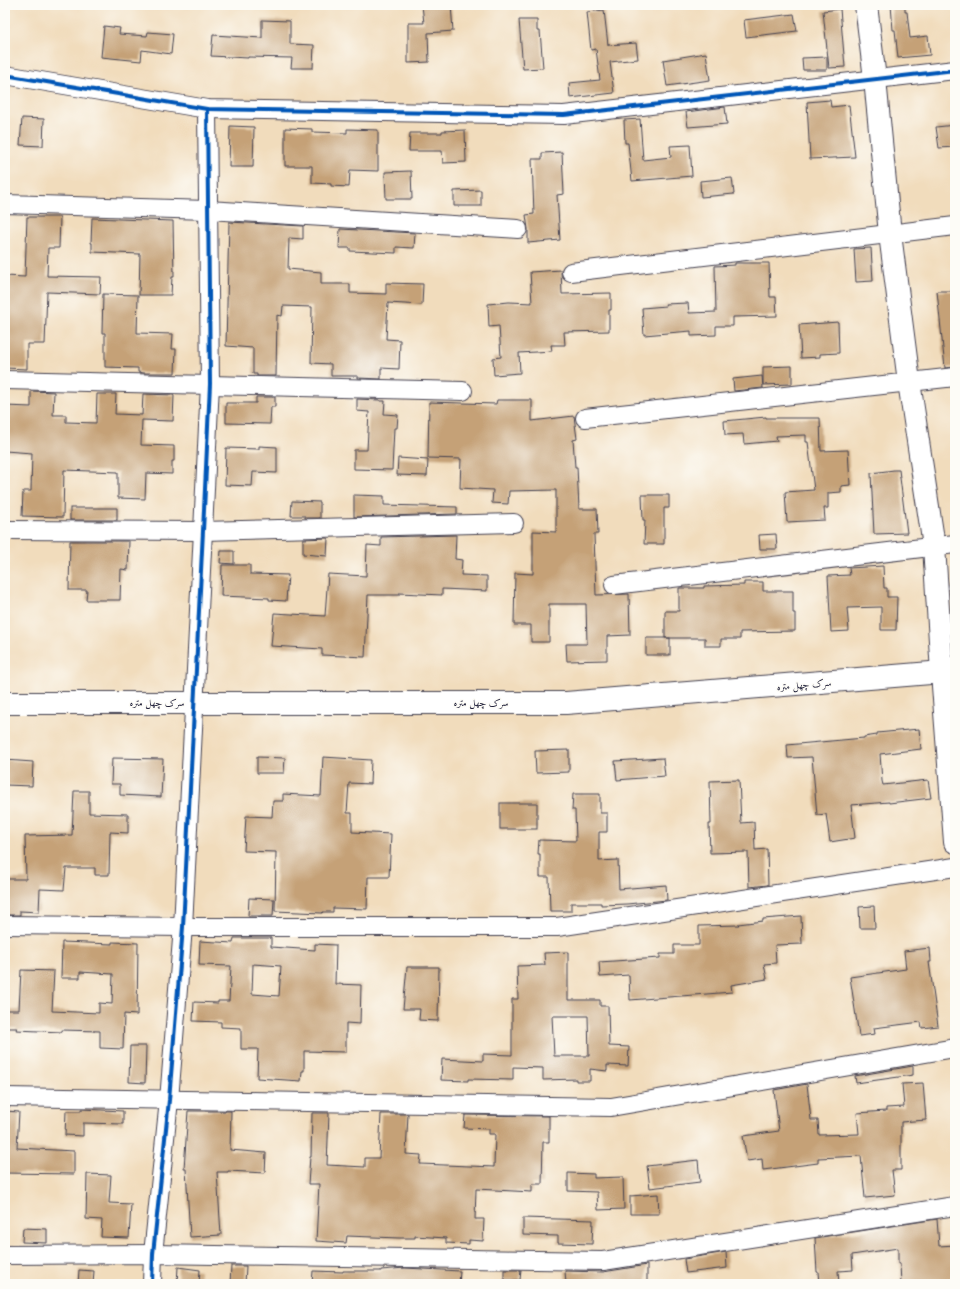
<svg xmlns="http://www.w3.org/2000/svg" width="960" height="1289" font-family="'Libre Caslon Text',Amiri,serif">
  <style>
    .building { fill: #c5a177; fill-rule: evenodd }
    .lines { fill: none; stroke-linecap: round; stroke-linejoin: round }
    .minor-casing { stroke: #413e4e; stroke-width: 20 }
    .tertiary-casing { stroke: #413e4e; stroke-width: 24 }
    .minor { stroke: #fff; stroke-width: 18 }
    .tertiary { stroke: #fff; stroke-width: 22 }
    .cycleway-casing { stroke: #fdfcf7; stroke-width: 6 }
    .cycleway { stroke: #0057b8; stroke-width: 4 }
    .labels { text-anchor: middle; stroke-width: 3; stroke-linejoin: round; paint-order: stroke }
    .street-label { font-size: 10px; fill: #22223b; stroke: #fdfcf7 }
  </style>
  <rect width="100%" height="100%" fill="#fdfcf7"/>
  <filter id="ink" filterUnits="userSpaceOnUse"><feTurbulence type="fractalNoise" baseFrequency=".025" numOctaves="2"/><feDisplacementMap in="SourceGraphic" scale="8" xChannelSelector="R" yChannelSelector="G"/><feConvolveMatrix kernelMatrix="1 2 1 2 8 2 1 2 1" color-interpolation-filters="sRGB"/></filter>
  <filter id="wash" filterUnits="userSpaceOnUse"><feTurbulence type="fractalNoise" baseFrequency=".012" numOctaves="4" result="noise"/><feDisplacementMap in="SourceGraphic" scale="16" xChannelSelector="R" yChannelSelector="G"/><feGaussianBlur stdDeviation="0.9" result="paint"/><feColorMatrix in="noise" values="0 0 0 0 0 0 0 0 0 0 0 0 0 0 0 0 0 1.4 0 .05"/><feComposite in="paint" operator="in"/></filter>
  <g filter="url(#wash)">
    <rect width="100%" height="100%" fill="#f1dcbc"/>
    <g id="blocks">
      <g class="building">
        <polygon points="422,5 451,5 453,31 428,33 429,62 408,63 408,23 424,23"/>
        <polygon points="891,5 905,5 905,12 907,12 910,38 928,36 930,55 898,58 895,30 893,30"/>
        <polygon points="840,9 845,67 829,68 823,11"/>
        <polygon points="604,10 608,45 636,43 638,59 610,62 614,93 570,98 569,83 600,80 596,49 591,50 587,12"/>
        <polygon points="794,14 797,31 746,37 744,20"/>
        <polygon points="262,20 290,21 290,44 314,45 313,68 291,68 292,58 248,57 248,58 211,56 213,35 262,38"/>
        <polygon points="519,20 537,20 537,31 540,31 543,68 523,69"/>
        <polygon points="104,26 120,28 119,34 147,36 148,32 173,34 171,54 142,50 141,61 101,57"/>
        <polygon points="706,53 710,80 667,86 663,60"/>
        <polygon points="827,57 827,70 803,70 802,58"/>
        <polygon points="830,100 831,107 849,105 855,157 810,159 807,102"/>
        <polygon points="725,107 727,124 688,127 686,112"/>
        <polygon points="22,118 44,119 43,146 20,145"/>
        <polygon points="640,119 643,160 671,157 670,146 690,145 692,176 632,181 628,143 625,143 624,120"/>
        <polygon points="955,125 955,147 939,148 936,127"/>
        <polygon points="230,126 254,127 253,167 229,167"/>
        <polygon points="285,128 312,129 312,132 347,133 347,129 378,130 378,171 350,170 349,187 331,186 331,184 312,183 312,166 285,166"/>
        <polygon points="465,130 466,162 443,163 442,151 409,151 410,133 442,133 442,131"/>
        <polygon points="562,152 564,194 557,195 560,240 528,243 528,229 526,215 534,214 532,159 542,159 542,153"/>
        <polygon points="411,171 412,199 386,199 385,172"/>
        <polygon points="732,178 734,194 701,197 700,181"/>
        <polygon points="481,190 481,206 454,206 454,191"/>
        <polygon points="27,217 60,217 59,248 48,248 47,276 101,277 100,294 47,292 45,344 27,344 27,369 5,368 5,276 25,277"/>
        <polygon points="92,218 173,221 174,277 172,277 171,295 139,295 140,254 92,252 92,243 91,243"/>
        <polygon points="229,222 303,226 303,239 289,238 288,269 321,272 321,284 350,284 350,293 386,294 386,283 423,284 422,305 388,303 386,339 400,340 399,369 381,368 381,379 358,378 358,376 331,376 331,364 311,363 312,307 283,306 282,316 277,315 276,376 257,376 257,374 253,374 253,348 226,346"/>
        <polygon points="340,229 415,233 414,248 396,247 396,253 350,251 350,248 339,248"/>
        <polygon points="871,248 873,281 856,282 854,249"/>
        <polygon points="735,263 769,263 770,297 776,297 777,316 733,317 733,326 716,326 716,335 691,336 691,331 644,335 642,308 666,306 665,304 688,303 689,313 716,312 715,266 735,265"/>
        <polygon points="561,270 562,294 611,293 611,310 609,310 609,331 564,332 565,345 551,345 552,351 519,353 520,373 494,375 493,358 501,357 499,326 489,327 488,304 509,302 532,303 530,272"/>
        <polygon points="937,291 955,291 955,367 945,368"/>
        <polygon points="103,294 138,295 137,333 173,334 172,349 176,349 175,373 144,373 138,372 138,368 105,367 105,333 102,333"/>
        <polygon points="838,322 839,353 820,354 820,357 801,358 799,325"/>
        <polygon points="792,366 792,384 763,385 763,367"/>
        <polygon points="762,376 763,388 734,391 733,379"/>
        <polygon points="31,391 54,392 53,415 66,415 66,422 96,423 97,394 116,394 115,414 142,415 143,394 174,395 173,421 142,420 141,445 174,446 174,461 172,461 172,474 146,473 145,499 118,498 118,472 64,470 63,517 22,516 23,491 31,491 32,453 5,451 5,406 31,407"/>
        <polygon points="256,397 275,397 275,407 271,407 270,424 226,423 226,403 256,403"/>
        <polygon points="357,399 380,400 380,401 385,401 384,414 398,415 397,428 394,428 392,470 354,469 354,450 367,450 369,412 357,411"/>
        <polygon points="497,400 532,400 532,421 574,416 577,439 573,440 575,467 577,467 579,509 597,509 598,534 594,534 596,595 629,594 630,635 607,636 607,660 567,661 566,644 587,644 586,604 549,604 549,642 531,642 531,625 514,625 515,573 533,574 533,531 556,532 556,490 509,491 508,504 492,503 493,490 460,488 461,459 428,458 429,402 496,404"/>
        <polygon points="766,417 766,418 820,418 821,451 848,450 850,485 841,486 841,492 828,493 828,508 824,508 825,520 787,522 785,492 814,490 808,442 806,442 806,435 776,436 777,441 744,444 743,434 725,435 724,421"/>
        <polygon points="259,446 277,447 277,473 253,472 252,486 225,485 226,448 259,449"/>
        <polygon points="398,458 428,460 427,476 397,475"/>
        <polygon points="894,470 899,470 907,533 874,534 871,473"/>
        <polygon points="354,495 384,496 384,505 457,507 457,514 354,517"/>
        <polygon points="642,495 669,495 669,508 664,508 664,544 644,544 645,520 643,520"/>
        <polygon points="292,501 320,502 320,518 305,518 305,516 291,516"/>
        <rect x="70" y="508" width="47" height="12"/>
        <polygon points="776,534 777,549 760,549 759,535"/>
        <polygon points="456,535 455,559 462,560 461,575 487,576 487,591 442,589 442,595 399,593 399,595 368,595 365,657 322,655 322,649 271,646 274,613 325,616 328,574 366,576 367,545 381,546 381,537"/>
        <polygon points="328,538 327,556 303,554 303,539"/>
        <polygon points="70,541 129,541 128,570 121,569 120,600 86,600 87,590 69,590"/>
        <polygon points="221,551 234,551 234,564 220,563"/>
        <polygon points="222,565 250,565 250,574 288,575 286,601 269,600 269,598 221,596"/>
        <polygon points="883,566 884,588 887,588 887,597 897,597 896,630 881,630 881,607 847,608 849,631 831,632 828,576 850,575 849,568"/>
        <polygon points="744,582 763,582 763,591 793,591 793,613 795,613 795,631 740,632 740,639 721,639 721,646 705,646 705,638 665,638 665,611 679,611 679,588 704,588 704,586 744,585"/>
        <rect x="646" y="638" width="24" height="17"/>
        <polygon points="919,729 921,749 880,754 882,781 883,785 928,780 931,798 889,803 889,802 851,805 855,838 830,842 826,814 817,815 812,757 788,758 787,745 864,738 864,737 877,735 877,733"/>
        <polygon points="569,750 569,772 536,773 535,751"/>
        <polygon points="257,757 285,758 284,773 257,773"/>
        <polygon points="323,757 371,760 370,784 349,783 347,813 352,813 352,832 391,834 389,877 368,877 367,909 333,908 333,912 323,912 322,913 275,911 276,852 244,851 246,816 272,817 273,801 283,801 283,794 321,796"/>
        <polygon points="112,758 163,759 161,797 120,795 120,784 111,784"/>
        <polygon points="663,758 665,776 617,780 615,761"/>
        <polygon points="5,760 33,762 32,786 5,785"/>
        <polygon points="739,780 741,823 754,822 755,850 767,849 768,885 749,887 748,852 710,853 709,824 711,824 710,781"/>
        <polygon points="74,791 89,791 89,813 128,814 128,833 110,832 109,875 95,875 95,868 66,868 64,890 40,889 39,912 20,911 20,915 5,915 5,879 26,879 25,836 72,835"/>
        <polygon points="573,794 600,794 600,813 607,813 607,832 599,832 599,861 618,860 619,889 666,885 667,900 627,904 601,905 601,903 571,903 571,911 550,911 549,877 540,877 540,854 538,854 539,840 576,841 575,810 572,810"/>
        <rect x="500" y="803" width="37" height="26"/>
        <polygon points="249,898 274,899 273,916 248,916"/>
        <polygon points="874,906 875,928 860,928 859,907"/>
        <polygon points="801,916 802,944 775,945 776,963 764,964 767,979 731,985 732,992 630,1000 629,975 600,977 599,962 660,958 660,954 674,954 674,945 699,945 699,926 739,925 738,924 763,921 763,919"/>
        <path d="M234 938H271V947L315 950V944L336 945 335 984 361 985 360 1024 346 1023V1052L304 1051V1071H302L301 1081 257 1078 258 1049H241V1028L221 1027V1022L193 1021 194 1002 218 1003V1001H229L231 966 199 965 200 941 233 943ZM253 964 281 966 279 996 252 994Z"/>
        <polygon points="62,942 112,944 112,942 138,943 137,1015 124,1014 123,1049 100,1048 100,1031 62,1030 62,1032 16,1030 17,1028 5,1028 5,1010 19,1010 21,970 54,971 52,1011 99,1013 99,1003 112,1004 113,974 80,972 80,978 61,978"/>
        <polygon points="930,948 931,962 929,962 938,1026 922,1028 921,1022 874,1028 875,1034 859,1036 850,977 906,969 904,951"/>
        <path d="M568 952V1000H600V1006H608L609 1046 629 1047 628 1066 607 1065V1071L590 1069V1081H576V1079L543 1080V1068L513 1067V1080L468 1079V1081L441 1080 442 1059 483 1061V1054L512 1055V999H518L517 966 545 965 544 953ZM552 1016H588L589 1056H554Z"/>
        <polygon points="407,967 439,967 438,1021 419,1020 420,1009 403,1009"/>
        <polygon points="130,1046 146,1046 145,1083 129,1082"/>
        <polygon points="913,1066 913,1075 856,1083 855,1076"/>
        <polygon points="923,1083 926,1120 901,1122 901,1170 892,1170 895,1195 865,1198 861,1156 818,1158 818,1163 763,1170 762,1159 747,1161 743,1136 779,1131 774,1090 807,1084 811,1120 818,1120 819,1135 859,1134 857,1113 886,1111 886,1108 904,1107 902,1084"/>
        <polygon points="81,1109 123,1111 123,1124 83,1123 83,1136 65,1135 66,1111 81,1111"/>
        <polygon points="5,1111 19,1112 17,1148 74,1151 74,1174 5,1173"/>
        <polygon points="188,1111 231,1111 230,1150 266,1153 265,1173 228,1171 228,1172 217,1172 221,1235 190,1237 186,1169 184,1169"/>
        <polygon points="312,1113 329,1113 327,1165 365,1167 365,1158 379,1158 381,1114 408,1114 406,1154 421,1155 420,1164 494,1167 495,1134 489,1134 489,1129 464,1128 465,1115 549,1116 549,1142 543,1142 542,1184 532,1184 532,1192 476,1189 475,1219 484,1219 483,1241 469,1240 469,1244 446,1243 446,1238 415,1236 415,1238 399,1238 347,1236 346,1243 316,1241 319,1184 308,1184 310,1157 311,1157"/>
        <polygon points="698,1160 700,1182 650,1188 647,1166"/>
        <polygon points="568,1173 594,1174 594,1178 623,1177 624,1209 598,1210 597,1192 568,1191"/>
        <polygon points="87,1174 111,1175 109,1203 131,1204 129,1238 101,1237 102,1220 86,1219"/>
        <polygon points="658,1194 659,1214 630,1214 630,1196"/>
        <polygon points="523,1218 593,1220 592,1244 558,1243 558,1236 523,1235"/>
        <polygon points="937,1219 939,1246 955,1245 955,1284 901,1284 900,1264 898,1264 898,1248 852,1255 853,1270 838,1271 839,1284 819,1284 818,1272 817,1272 815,1238"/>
        <polygon points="23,1228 47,1229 47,1243 22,1242"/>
        <polygon points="726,1252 727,1268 686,1273 684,1259"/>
        <polygon points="647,1265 647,1284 566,1284 565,1271 603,1272"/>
        <polygon points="231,1266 246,1266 245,1284 230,1284"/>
        <polygon points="178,1267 200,1270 199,1284 177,1284"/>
        <polygon points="405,1268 460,1271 459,1284 312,1284 313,1271 343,1272 343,1271 381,1271 381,1270"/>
        <polygon points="79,1270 94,1271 93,1284 78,1284"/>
        <polygon points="504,1270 521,1270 520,1280 504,1280"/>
      </g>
    </g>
  </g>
  <g filter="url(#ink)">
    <use href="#blocks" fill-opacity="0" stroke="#413e4e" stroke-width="1"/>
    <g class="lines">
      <g class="minor-casing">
        <g id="minor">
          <polyline points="5,75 207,109 564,115 955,70"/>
          <polyline points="5,204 208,210 518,229"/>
          <polyline points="571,272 955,226"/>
          <polyline points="5,380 463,391"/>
          <polyline points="585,418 955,377"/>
          <polyline points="5,530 203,531 514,523"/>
          <polyline points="614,585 955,544"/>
          <polyline points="5,925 183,927 557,927 955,867"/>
          <polyline points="5,1097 611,1107 955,1048"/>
          <polyline points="5,1255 153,1254 603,1261 955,1206"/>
          <polyline points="152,1284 153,1254 169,1100 183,927 203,531 210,384 207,109"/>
        </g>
      </g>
      <g class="tertiary-casing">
        <g id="tertiary">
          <polyline points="866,5 875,79 890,234 909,382 934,546 942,673 955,842"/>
          <polyline points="5,703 566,703 955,671"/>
        </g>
      </g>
      <use href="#minor" class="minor"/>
      <use href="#tertiary" class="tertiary"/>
      <g class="cycleway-casing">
        <g id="cycleway">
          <polyline points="5,75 207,109 564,115 955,70"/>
          <polyline points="152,1284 153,1254 169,1100 183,927 203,531 210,384 207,109"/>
        </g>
      </g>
      <use href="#cycleway" class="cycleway"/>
    </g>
  </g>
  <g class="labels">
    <g class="street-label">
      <text transform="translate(804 684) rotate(-5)" y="4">سرک چهل متره</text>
      <text x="157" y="706">سرک چهل متره</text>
      <text x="481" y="706">سرک چهل متره</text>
    </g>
  </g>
  <rect width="960" height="1289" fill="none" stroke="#fdfcf7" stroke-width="20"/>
</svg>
